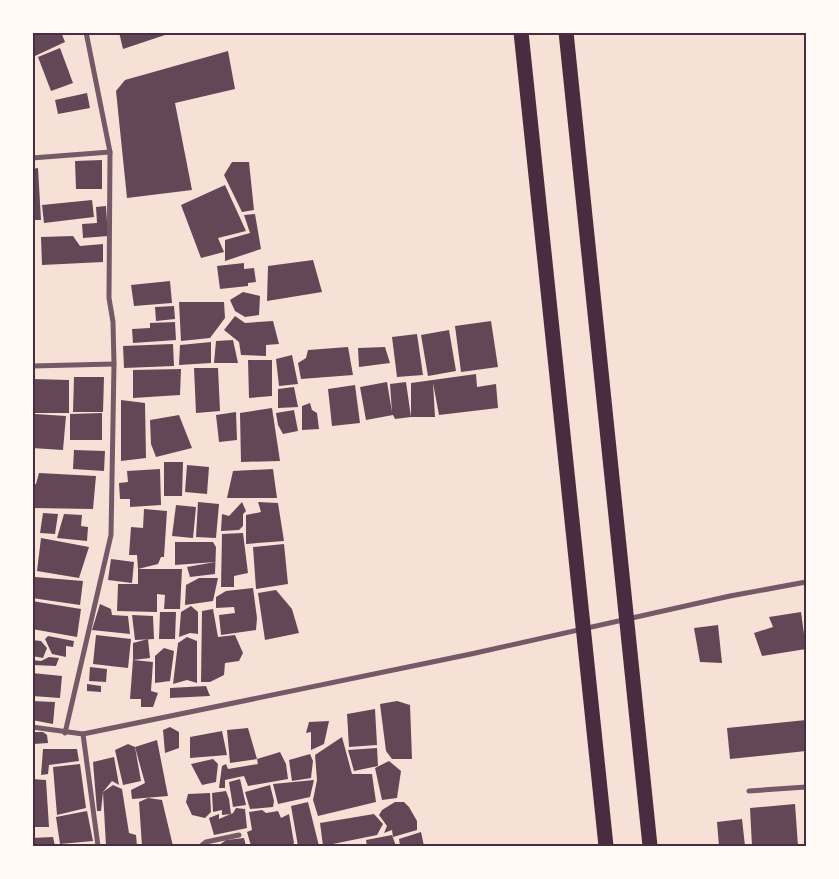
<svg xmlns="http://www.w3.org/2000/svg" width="839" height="879" font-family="'Sofia Sans Condensed',sans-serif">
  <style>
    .building { fill: #644757 }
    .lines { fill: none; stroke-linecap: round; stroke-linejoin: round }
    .minor { stroke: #755966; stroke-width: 5 }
    .motorway { stroke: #4a2c40; stroke-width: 15 }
    .neatline { fill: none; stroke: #4a2c40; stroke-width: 2 }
  </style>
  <rect width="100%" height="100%" fill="#f7e1d7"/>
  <g class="building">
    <polygon points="32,32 61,32 65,42 35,56 32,51"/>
    <polygon points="119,32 171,32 171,33 123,49"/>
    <polygon points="60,48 73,83 51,91 38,57"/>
    <polygon points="228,51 235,89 175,103 192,190 127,198 116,91 125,80"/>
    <polygon points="87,93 90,108 58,114 55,100"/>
    <polygon points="102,160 102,189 76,189 75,161"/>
    <polygon points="232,162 249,162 254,210 242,212 224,175"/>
    <polygon points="38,168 41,220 32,220 32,169"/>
    <polygon points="225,185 246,231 218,238 224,252 201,258 181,205"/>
    <polygon points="92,200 94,217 44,223 42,205"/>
    <polygon points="106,206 108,236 83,238 82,224 97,223 96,207"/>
    <polygon points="255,214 261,249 225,261 225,240 250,233 244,215"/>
    <polygon points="73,236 80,246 103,244 103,262 42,265 41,237"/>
    <polygon points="313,260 322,292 267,301 268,266"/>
    <polygon points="244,263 244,269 254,268 256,282 248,283 248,286 220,289 217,266"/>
    <polygon points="170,281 172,303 134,306 131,285"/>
    <polygon points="243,292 260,296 259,315 245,317 235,311 230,300"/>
    <polygon points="179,302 224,302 225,318 210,338 181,341"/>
    <polygon points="174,306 175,319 156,321 155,307"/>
    <polygon points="235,316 245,323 273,321 279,344 266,345 266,356 241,355 239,342 224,330"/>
    <polygon points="491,321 498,367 461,372 455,326"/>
    <polygon points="175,322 176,340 133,343 132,329 150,328 150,323"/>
    <polygon points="449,330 456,371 428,376 421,335"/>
    <polygon points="417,334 423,375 397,377 392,337"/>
    <polygon points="233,340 238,363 214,363 216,341"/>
    <polygon points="211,342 211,363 179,365 180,345"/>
    <polygon points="173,344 174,366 124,368 123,346"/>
    <polygon points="348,347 353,375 301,379 298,363 306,358 308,350"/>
    <polygon points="385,347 390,363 359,367 358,348"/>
    <polygon points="292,355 298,384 279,386 276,359"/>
    <polygon points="248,360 272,360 272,396 249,398"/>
    <polygon points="194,368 218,368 220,411 196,413"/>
    <polygon points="181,369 180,395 133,398 133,370"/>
    <polygon points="476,374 477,387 496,384 498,408 439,415 433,383 435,417 411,417 411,383"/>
    <polygon points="74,377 104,377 103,412 73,412"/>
    <polygon points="32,379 69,380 69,413 32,413"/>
    <polygon points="387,382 392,412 390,384 406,382 411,417 395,419 393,415 366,420 360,387"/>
    <polygon points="355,385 360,423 332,426 328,389"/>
    <polygon points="294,387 298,407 278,408 278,389"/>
    <polygon points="121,400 145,403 146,458 121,461"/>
    <polygon points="310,403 312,410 317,413 319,429 302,430 302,406"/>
    <polygon points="272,408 280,461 241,462 240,413"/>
    <polygon points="294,410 298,431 283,434 278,425 276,413"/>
    <polygon points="236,412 237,440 219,442 216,415"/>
    <polygon points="102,413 102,440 70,440 70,414"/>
    <polygon points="35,414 66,416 63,450 32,448"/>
    <polygon points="179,415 192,448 156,457 151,444 150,420"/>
    <polygon points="74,450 105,451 104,471 73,469"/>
    <polygon points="164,462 183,462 182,496 164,496"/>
    <polygon points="187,465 209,467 207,494 185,492"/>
    <polygon points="160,469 161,505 130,507 130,499 120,499 119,483 128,482 127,471"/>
    <polygon points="273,469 277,498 227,498 233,471"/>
    <polygon points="39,473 96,476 93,509 32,508 32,485 36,484"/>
    <polygon points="198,502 219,504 216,538 196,537"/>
    <polygon points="242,502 246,511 243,514 243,526 239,530 221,531 222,514 229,516"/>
    <polygon points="258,502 278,503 284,541 246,544 246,515 261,512"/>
    <polygon points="176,505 196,507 193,538 172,536"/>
    <polygon points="144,509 167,511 164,557 161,557 158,564 138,569 137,555 129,555 131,527 143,528"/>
    <polygon points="43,513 58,514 55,534 40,533"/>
    <polygon points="64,514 82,515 81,526 88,527 87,541 57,538"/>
    <polygon points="243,533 248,573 234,576 234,587 221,587 222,534"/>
    <polygon points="41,538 89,547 79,578 37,571"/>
    <polygon points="175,542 213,542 216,547 215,574 190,577 187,567 215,562 175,565"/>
    <polygon points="284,544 288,584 256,589 253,547"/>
    <polygon points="111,559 134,562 132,583 108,580"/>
    <polygon points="138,569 182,569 180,609 164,609 165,595 157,594 157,612 117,611 118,584 138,584"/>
    <polygon points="35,577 83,581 80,605 32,598"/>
    <polygon points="199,578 218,578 213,601 185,605 186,585"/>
    <polygon points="253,588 257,618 256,630 221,635 219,615 235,613 234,607 216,608 216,597 226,591"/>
    <polygon points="276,590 292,609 299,633 265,640 258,593"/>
    <polygon points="32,601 81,609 77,637 32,629"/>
    <polygon points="100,604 111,609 112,615 128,616 130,634 92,630"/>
    <polygon points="191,606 198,612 198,634 190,633 179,637 181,612"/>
    <polygon points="213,609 218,637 235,635 243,653 239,661 225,663 224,675 210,682 201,682 202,611"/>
    <polygon points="160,612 176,612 175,639 159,639"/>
    <polygon points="801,612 806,649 762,656 754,633 773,627 769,617"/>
    <polygon points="132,615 153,616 154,639 135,640"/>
    <polygon points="718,625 722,663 700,662 694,628"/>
    <polygon points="96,635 131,639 128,668 93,664"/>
    <polygon points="48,636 74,641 73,647 66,646 66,657 52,654 45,639"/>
    <polygon points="187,637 197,641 197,683 187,680 173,684 178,643"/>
    <polygon points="148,639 150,658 133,660 133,643"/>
    <polygon points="32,640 41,641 47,648 43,658 32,656"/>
    <polygon points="164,648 174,651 170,681 155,683 155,656"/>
    <polygon points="49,657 59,658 56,666 32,665 32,660 41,661"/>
    <polygon points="133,660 153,662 151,691 158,693 153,707 141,707 141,699 130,699"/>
    <polygon points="90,667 107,669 106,682 89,681"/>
    <polygon points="32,673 62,676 60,698 32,696"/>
    <polygon points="87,684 101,686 101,692 87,691"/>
    <polygon points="206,686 210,696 170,698 170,688"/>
    <polygon points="32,701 55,702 53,724 32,720"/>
    <polygon points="397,701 410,705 412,759 392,759 386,751 380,704"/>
    <polygon points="375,709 377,745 349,747 347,714"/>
    <polygon points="806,720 806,751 730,759 727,728"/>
    <polygon points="329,721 324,744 311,750 311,732 306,733 309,722"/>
    <polygon points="170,727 179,732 179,748 165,753 163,730"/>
    <polygon points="248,728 257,759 230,763 227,730"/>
    <polygon points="222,731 227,755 190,758 190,737"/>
    <polygon points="34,732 43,732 47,735 48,743 34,744"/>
    <polygon points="342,737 352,774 372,774 376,802 318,816 313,800 317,780 315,755"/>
    <polygon points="157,740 168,796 132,799 131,790 145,783 135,747"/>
    <polygon points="128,744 135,747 141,781 123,785 115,750"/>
    <polygon points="377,748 378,766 354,771 348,750"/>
    <polygon points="43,749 77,749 79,761 49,765 48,774 41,775"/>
    <polygon points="280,752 286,764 288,779 248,786 244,776 225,780 225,788 219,788 222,766 226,764 228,769 258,764 257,759"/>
    <polygon points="310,754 313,761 311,778 292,781 289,760"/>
    <polygon points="114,757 119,785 112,781 103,792 101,811 97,811 93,762"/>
    <polygon points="213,759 218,764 216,782 202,785 191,764"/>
    <polygon points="389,761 401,771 397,798 382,800 375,768"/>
    <polygon points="80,764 86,808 57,815 53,767"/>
    <polygon points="32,779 46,780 49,827 32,827"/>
    <polygon points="240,779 246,805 233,807 229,782"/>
    <polygon points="314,780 310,797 278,804 273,784"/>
    <polygon points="113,785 122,789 129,833 136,835 137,846 106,846 103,792"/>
    <polygon points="270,785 274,801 273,807 250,809 245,792"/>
    <polygon points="226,791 229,799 231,814 222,815 222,810 213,812 212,793"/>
    <polygon points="210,793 211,812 205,818 192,815 186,802 188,794"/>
    <polygon points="148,798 162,800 173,846 142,846 139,802"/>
    <polygon points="308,802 319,846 298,846 291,806"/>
    <polygon points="395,802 404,802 409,807 417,821 417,830 393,837 392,830 384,833 387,826 379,815 382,810"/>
    <polygon points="795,804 798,846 752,846 750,808"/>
    <polygon points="236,808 245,809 247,828 214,835 209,818 219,814 219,819 233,813"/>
    <polygon points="262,810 266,813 278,811 281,818 289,814 294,843 291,846 251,846 247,832 252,830 249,812"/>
    <polygon points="87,811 93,841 60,844 56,817"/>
    <polygon points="374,814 383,824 377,835 323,846 320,823"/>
    <polygon points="742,819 745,846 719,846 717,822"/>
    <polygon points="421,832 424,846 400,846 399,839"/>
    <polygon points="392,835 396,846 367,846 366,840"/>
    <polygon points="53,837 55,846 32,846 32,838"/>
    <polygon points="244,838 246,846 218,846 226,840"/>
  </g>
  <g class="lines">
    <g class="minor">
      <polyline points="32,158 110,152"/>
      <polyline points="32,366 114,364"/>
      <polyline points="32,727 83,734 471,654 730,596 806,582"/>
      <polyline points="65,733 111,535 114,364 113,322 109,298 110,152 86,32"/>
      <polyline points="83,734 98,846"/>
      <polyline points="749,791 806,787"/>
      <polyline points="201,846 206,842 239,835"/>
    </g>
    <g class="motorway">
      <polyline points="521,32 606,846"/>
      <polyline points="566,32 650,846"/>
    </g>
  </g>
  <rect width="839" height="879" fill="none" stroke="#fffaf5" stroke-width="68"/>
  <rect x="34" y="34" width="771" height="811" class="neatline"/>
</svg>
